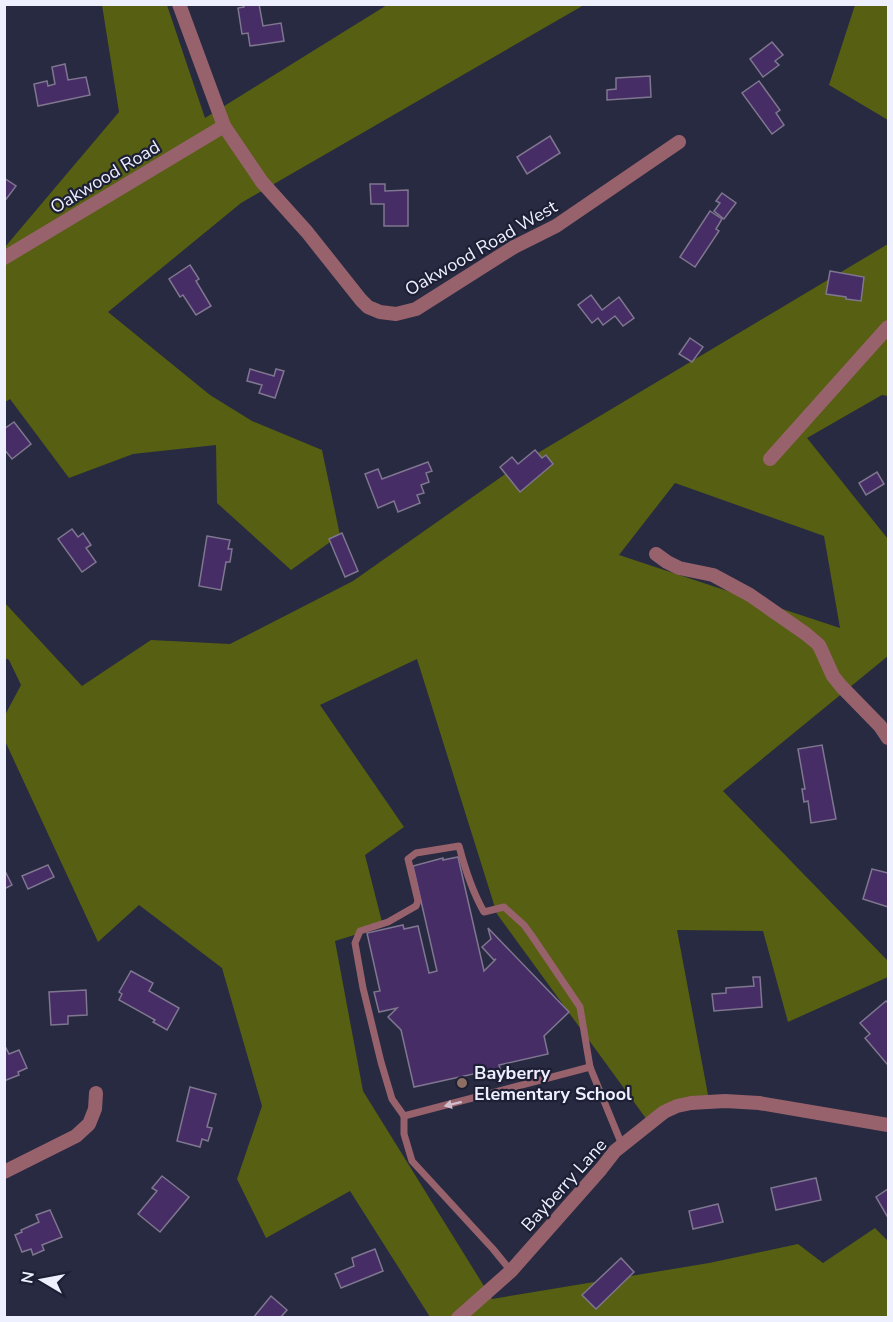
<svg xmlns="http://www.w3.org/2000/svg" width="893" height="1322" font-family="'Nunito Sans',sans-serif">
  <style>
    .forest { fill: #565f12; fill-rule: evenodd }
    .building { fill: #462d66; stroke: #7f768f; stroke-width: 1.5 }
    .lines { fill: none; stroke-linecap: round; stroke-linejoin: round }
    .service { stroke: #98626c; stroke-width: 7 }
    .minor { stroke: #98626c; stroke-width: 14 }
    .oneway { fill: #d0becc }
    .education-dot { fill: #8d6e63; stroke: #1d2035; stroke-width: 2 }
    .labels { text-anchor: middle; stroke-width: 4.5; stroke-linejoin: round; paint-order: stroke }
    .street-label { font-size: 18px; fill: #eef0ff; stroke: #1d2035 }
    .poi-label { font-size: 18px; font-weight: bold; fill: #eef0ff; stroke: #1d2035; text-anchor: start }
  </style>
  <rect width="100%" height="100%" fill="#272a40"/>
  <g class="forest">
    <polygon points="102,5 167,5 205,118 387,5 584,5 241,203 108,312 210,395 252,421 322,450 340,535 291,570 217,503 216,445 133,454 69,478 10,399 5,402 5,247 119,112"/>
    <polygon points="855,5 888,5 888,120 829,85"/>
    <path d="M888 244V396L882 395 807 438 888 539V656L723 791 888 961V977L788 1022 763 931 677 930 709 1100 650 1124 497 914 417 659 320 705 404 827 365 855 383 926 335 941 363 1091 492 1299 709 1263 798 1244 823 1263 875 1228 888 1241V1317H430L350 1191 266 1238 237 1179 262 1106 222 968 139 905 98 942 5 741V715L21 685 9 660 5 658 4 602 82 686 151 640 230 644 353 581 521 463ZM675 483 824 536 840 628 619 555Z"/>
  </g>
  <g class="building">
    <polygon points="243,4 259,4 263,26 281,23 284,41 250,46 248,33 242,34 238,8 244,7"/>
    <polygon points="772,42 783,55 775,61 779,65 763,77 750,59"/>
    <polygon points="65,64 68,80 86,77 90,95 38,106 34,84 47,81 48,86 55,84 52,67"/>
    <polygon points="650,76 651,97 607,100 607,90 616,89 616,78"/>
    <polygon points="759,81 780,110 776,113 784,125 772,134 742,93"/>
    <polygon points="550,136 560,153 527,174 517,157"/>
    <polygon points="4,178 16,186 4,202"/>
    <polygon points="370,184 385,184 385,191 408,190 408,226 384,226 384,204 371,204"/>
    <polygon points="722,193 736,203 724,219 714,211 720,203 716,201"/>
    <polygon points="710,211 722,219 716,229 719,231 695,267 680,257"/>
    <polygon points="190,265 199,279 196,281 211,306 196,315 183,295 180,297 169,279"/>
    <polygon points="830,271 864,277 861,301 846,299 846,297 826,294"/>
    <polygon points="591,295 602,310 619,297 634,318 623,326 615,316 603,325 598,318 592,323 578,305"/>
    <polygon points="690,338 703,347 692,362 679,354"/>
    <polygon points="250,369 274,376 276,369 284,371 275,398 259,393 262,385 247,381"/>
    <polygon points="14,422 31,444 12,459 4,449 4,429"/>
    <polygon points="535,450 542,458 546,455 553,464 520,492 500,467 512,457 518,464"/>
    <polygon points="428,462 432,471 426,473 429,482 421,485 424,493 417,495 420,503 398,512 394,501 378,508 365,474 378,469 382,479"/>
    <polygon points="877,472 884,484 866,495 859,483"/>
    <polygon points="72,529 78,537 83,533 91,545 86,548 96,562 82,572 58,539"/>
    <polygon points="342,533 358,571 345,577 329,539"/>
    <polygon points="207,536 230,540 228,549 232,549 230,562 226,562 221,590 199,586"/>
    <polygon points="822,745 836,819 811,823 808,801 804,802 802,789 805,789 798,749"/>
    <polygon points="458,857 484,971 496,959 494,960 482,947 491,939 488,928 569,1012 544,1036 548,1054 499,1065 502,1075 488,1079 482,1072 414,1087 401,1030 388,1017 397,1008 379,1012 374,992 380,991 367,933 403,925 404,929 418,926 429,973 437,971 413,866 443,858 443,860"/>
    <polygon points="48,865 54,877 28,889 22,876"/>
    <polygon points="4,869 12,885 4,889"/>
    <polygon points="872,869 888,873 888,907 863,899"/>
    <polygon points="131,971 153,983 149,991 179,1008 167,1030 153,1022 155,1020 119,1000 122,994 119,992"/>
    <polygon points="753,977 760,977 762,1007 714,1011 712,994 726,993 726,988 754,986"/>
    <polygon points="86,990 87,1015 68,1016 68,1024 51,1025 49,992"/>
    <polygon points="886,1001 888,1003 888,1063 887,1064 865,1038 870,1034 860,1023"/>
    <polygon points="4,1048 6,1048 9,1054 19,1050 27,1068 18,1072 19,1075 4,1081"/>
    <polygon points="190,1087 216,1094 207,1127 212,1128 208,1141 202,1139 200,1147 177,1141"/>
    <polygon points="162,1176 189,1197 160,1232 138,1214 157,1191 152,1188"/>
    <polygon points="816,1178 821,1200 776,1210 771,1188"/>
    <polygon points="888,1189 888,1215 887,1216 876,1197"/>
    <polygon points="718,1204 723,1222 693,1229 689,1211"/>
    <polygon points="50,1210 62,1237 42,1245 44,1250 33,1255 31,1249 22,1252 15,1235 22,1232 21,1230 39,1222 36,1215"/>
    <polygon points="375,1249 383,1271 341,1288 335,1274 354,1266 352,1258"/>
    <polygon points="621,1258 634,1272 596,1309 582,1295"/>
    <polygon points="271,1296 287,1310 280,1318 253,1318"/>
  </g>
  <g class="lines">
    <g class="service">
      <polyline points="404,1116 590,1067"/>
      <path d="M511 1271 493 1249 412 1161 404 1134V1116L392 1099 381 1062 363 988 355 943 360 931 388 922 416 906 418 901 408 859 416 853 459 846C465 869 472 891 484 912L504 907 524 925 532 936 580 1007 590 1067 622 1145"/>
    </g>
    <g class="minor">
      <polyline points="179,4 224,126 262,182 307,232 361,300 368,307 380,312 396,314 416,309 514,247 556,226 679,142"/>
      <polyline points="4,258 224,126"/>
      <polyline points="770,459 888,327"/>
      <polyline points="656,554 667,562 679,568 713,575 750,595 806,634 819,645 833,676 841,686 880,726 888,738"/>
      <polyline points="4,1172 76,1136 89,1124 95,1109 96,1093"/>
      <polyline points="458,1318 511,1271 601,1169 615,1151 664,1112 677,1106 691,1103 725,1101 759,1103 888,1125"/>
    </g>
  </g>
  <defs><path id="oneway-solid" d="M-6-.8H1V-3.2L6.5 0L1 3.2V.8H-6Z" transform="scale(1.5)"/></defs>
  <use class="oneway" href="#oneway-solid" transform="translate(453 1104) rotate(166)"/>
  <circle class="education-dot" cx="462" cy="1083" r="6"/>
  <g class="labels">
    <g class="street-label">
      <text transform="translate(105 177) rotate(-31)" y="6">Oakwood Road</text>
      <text transform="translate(481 248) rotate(-30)" y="6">Oakwood Road West</text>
      <text transform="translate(564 1185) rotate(-48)" y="6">Bayberry Lane</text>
    </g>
    <g class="poi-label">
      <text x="474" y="1079">Bayberry<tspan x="474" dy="21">Elementary School</tspan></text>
    </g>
  </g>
  <rect width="893" height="1322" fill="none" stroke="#eef0ff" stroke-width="12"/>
  <g transform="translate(42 1280) rotate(280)" stroke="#1d2035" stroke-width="4.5" paint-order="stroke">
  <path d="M0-4.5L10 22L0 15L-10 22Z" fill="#eef0ff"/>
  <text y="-9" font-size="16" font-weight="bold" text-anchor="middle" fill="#eef0ff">N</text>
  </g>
</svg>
